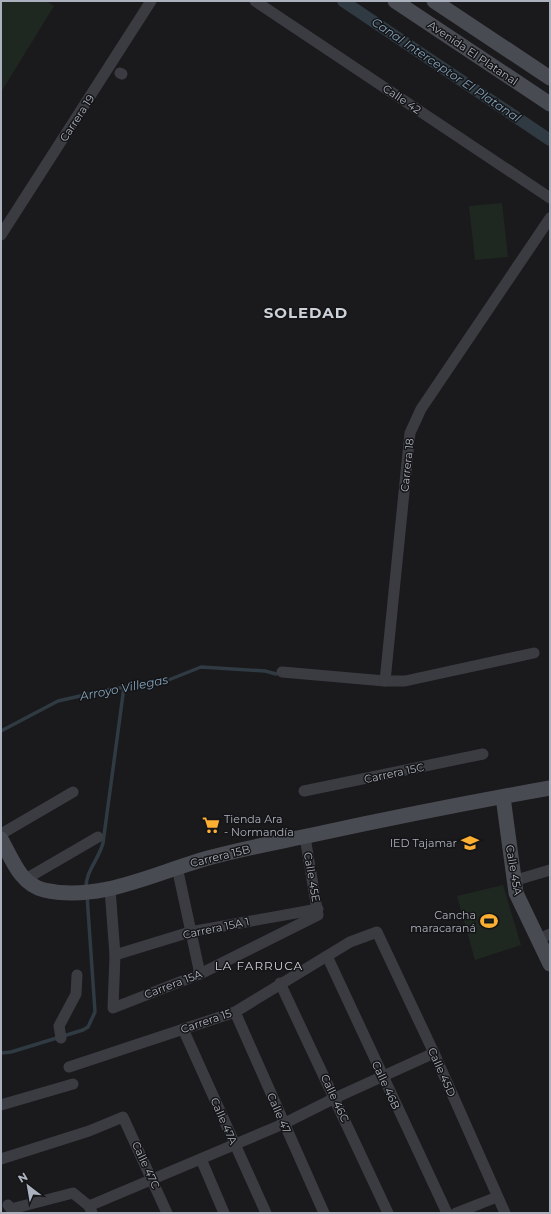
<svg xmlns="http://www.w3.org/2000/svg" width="551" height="1214" font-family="Montserrat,sans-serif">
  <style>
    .green { fill: #1f2820 }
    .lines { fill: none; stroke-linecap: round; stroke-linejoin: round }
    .stream { stroke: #2f3a42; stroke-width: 3.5 }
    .canal { stroke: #2f3a42; stroke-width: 12 }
    .street { stroke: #3b3c42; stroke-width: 11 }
    .secondary { stroke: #494b52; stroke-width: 15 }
    .labels { text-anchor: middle; stroke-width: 3; stroke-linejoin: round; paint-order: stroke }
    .street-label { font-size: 11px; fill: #acb2bd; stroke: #151518 }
    .poi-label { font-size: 11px; fill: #acb2bd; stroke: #151518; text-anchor: end }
    .water-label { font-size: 12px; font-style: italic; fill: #82a2b9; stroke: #151518 }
    .neighbourhood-label { font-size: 12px; letter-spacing: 1px; fill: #cdd1d8; stroke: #151518 }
    .district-label { font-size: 15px; font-weight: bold; letter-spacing: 1px; fill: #cdd1d8; stroke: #151518 }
  </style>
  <rect width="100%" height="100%" fill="#1a1a1d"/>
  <g class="green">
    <polygon points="1,1 46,1 54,6 1,92"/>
    <polygon points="502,203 508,257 475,260 469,206"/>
    <polygon points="503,885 521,945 475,960 457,896"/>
  </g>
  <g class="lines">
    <g class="stream">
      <polyline points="1,731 58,701 111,689 161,683 201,667 265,671 276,674"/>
      <path d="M86 889C85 872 99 859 103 843L124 687"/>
      <polyline points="1,1053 11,1052 83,1030 88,1027 95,1012 87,895"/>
    </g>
    <polyline class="canal" points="343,1 550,140"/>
    <g class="street">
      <polyline points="255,1 550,198"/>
      <polyline points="120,73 122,74"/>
      <polyline points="1,235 151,1"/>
      <polyline points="282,672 385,681 405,681 534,653"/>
      <polyline points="385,681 410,433 421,409 550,218"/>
      <polyline points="304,791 483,754"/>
      <polyline points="1,834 73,792"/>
      <polyline points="177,867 200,974"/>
      <polyline points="24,880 98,837"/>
      <polyline points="513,881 550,870"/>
      <polyline points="110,889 115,955 113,1008 200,974 318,915 305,837"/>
      <polyline points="539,939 550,934"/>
      <polyline points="115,955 190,932 318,909"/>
      <polyline points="327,956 447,1213"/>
      <polyline points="280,983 388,1213"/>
      <polyline points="235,1012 324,1213"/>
      <polyline points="183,1029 266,1213"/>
      <polyline points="61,1038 59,1026 76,994 77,975"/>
      <polyline points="69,1067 235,1012 350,942 377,932 434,1053 505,1213"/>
      <polyline points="1,1105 73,1084"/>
      <polyline points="1,1159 89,1131 123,1117 167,1213"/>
      <polyline points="201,1159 224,1213"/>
      <polyline points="8,1205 11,1209 73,1193 89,1206 92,1213"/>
      <polyline points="89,1206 283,1124 335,1098 434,1053"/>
      <polyline points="456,1213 497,1197"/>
    </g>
    <g class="secondary">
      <polyline points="395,1 550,104"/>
      <polyline points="434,1 550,78"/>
      <polyline points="503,797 516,893 550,964"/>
      <path d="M1 839C12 859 20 884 44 890 101 903 158 871 212 857 245 848 279 842 312 835 391 818 471 802 550 788"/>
    </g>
  </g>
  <defs>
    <g id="supermarket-bare" transform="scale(1.38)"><path d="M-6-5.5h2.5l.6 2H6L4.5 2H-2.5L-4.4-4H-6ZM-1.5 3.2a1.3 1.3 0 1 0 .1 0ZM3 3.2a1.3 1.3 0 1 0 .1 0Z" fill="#fdaf32" stroke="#151518" stroke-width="2.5" paint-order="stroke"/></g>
    <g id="school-bare" transform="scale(1.38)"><path d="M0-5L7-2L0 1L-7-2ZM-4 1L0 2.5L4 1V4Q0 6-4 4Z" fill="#fdaf32" stroke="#151518" stroke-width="2.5" paint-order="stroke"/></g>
    <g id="stadium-bare" transform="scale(1.38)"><path d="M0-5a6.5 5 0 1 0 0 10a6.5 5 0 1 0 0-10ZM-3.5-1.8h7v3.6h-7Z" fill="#fdaf32" stroke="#151518" stroke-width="2.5" paint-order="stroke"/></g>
  </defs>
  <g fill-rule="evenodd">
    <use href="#supermarket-bare" x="211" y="825"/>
    <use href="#school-bare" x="470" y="843"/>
    <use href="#stadium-bare" x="489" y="921"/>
  </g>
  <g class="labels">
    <g class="street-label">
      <text transform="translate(473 53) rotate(34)" y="4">Avenida El Platanal</text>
      <text transform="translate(402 99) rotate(34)" y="4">Calle 42</text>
      <text transform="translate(77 118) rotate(-57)" y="4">Carrera 19</text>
      <text transform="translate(407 465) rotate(-84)" y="4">Carrera 18</text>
      <text transform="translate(394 773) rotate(-12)" y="4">Carrera 15C</text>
      <text transform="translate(220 856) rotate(-14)" y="4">Carrera 15B</text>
      <text transform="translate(514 870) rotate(80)" y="4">Calle 45A</text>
      <text transform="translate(312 877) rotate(80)" y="4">Calle 45E</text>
      <text transform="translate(216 928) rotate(-12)" y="4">Carrera 15A 1</text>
      <text transform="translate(173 984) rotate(-21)" y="4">Carrera 15A</text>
      <text transform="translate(206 1021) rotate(-19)" y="4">Carrera 15</text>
      <text transform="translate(442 1072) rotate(66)" y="4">Calle 45D</text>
      <text transform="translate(386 1085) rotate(65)" y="4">Calle 46B</text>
      <text transform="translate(335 1098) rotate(65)" y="4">Calle 46C</text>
      <text transform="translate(279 1113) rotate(66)" y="4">Calle 47</text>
      <text transform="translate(224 1121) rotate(66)" y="4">Calle 47A</text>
      <text transform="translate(146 1165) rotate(65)" y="4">Calle 47C</text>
    </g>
    <g class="poi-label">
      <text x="224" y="823" text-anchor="start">Tienda Ara<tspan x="224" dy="13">- Normandía</tspan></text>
      <text x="457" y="847">IED Tajamar</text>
      <text x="476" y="919">Cancha<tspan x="476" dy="13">maracaraná</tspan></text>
    </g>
    <g class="water-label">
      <text transform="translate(446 70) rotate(34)" y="4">Canal Interceptor El Platanal</text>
      <text transform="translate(124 688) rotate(-11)" y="4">Arroyo Villegas</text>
    </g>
    <g class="neighbourhood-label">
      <text x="259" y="970">LA FARRUCA</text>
    </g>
    <g class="district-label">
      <text x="306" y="318">SOLEDAD</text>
    </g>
  </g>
  <rect width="551" height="1214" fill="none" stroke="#acb2bd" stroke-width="4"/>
  <g transform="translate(28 1186) rotate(329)" stroke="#151518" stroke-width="3" paint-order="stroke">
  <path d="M0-3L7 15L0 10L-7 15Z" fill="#acb2bd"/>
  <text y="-6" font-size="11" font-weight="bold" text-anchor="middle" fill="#acb2bd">N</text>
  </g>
</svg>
